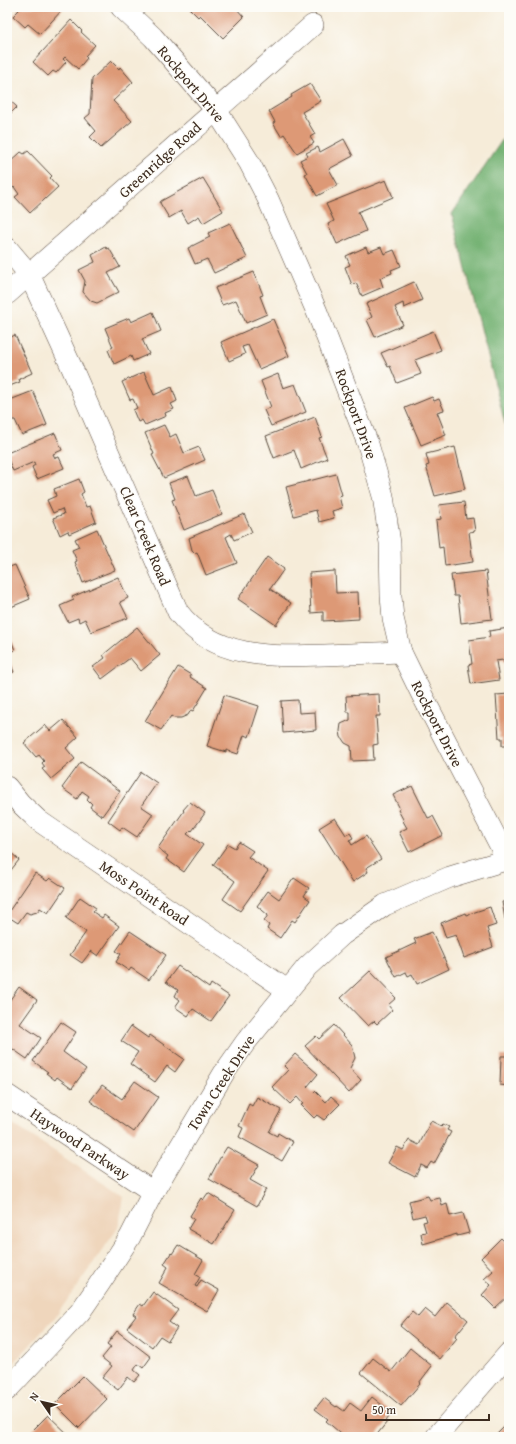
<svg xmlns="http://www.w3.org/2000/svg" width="516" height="1444" font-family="'Gentium Book Plus',serif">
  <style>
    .built { fill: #efd6bc }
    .forest { fill: #74b273; stroke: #586e48 }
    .building { fill: #dd9976 }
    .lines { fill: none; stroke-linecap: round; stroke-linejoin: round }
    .minor-casing { stroke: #57473a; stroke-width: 22 }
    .minor { stroke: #fff; stroke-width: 21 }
    .labels { text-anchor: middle; stroke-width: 3; stroke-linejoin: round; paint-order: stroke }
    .street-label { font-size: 15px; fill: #3b2a1e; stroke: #fdfcf7 }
  </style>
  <rect width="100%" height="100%" fill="#fdfcf7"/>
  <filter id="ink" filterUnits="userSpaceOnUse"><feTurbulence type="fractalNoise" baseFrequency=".025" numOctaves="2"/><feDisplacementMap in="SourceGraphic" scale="8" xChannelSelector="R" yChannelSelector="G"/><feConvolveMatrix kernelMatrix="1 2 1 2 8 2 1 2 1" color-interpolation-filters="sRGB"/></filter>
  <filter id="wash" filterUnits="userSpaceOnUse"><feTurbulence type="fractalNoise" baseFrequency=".012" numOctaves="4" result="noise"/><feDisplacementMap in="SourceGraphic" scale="16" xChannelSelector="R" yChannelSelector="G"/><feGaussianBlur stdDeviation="0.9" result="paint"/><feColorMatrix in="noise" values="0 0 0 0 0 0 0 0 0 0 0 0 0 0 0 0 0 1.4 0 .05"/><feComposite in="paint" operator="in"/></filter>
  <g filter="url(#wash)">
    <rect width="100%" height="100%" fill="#f6ecd9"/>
    <polygon class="built" points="7,1120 124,1197 118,1228 56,1316 7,1371"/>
    <polygon class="forest" points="509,130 509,439 452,214"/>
    <g id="blocks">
      <g class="building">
        <polygon points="16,7 60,7 63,9 40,34 28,24 25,27 13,16 19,10"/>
        <polygon points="188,7 237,7 236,8 244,17 223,38 200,15 198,17"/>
        <polygon points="71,20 82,31 81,32 95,45 85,56 87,58 78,69 65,57 63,59 66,62 56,73 53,71 48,76 33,62"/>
        <polygon points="111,61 119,69 120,67 133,82 113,101 132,121 101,148 90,137 96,131 85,118 90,114 92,79"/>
        <polygon points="310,84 321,101 302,112 315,134 310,137 314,143 297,153 284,134 281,136 273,123 275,122 269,111 292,97 291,95"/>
        <polygon points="7,98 17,107 7,117"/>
        <polygon points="344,139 353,156 329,169 338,185 317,196 305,174 307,173 300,160 308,156 306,153 318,147 320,152"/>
        <polygon points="28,151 52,176 50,178 58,187 30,213 15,197 19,194 14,187 10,190 7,187 7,165 21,152 24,154"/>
        <polygon points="203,178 223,211 203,223 199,216 188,223 181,211 169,218 160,203 161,201"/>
        <polygon points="386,180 393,197 358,212 366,231 337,244 328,224 334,221 326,204"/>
        <polygon points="230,223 247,258 214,273 207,259 195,264 188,248 210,237 208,233"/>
        <polygon points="106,247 107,249 109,248 120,267 108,273 119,292 97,303 91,301 83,292 85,281 79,270 95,262 92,255"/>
        <polygon points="366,247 368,252 381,247 384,254 394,250 401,266 391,270 392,273 380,278 383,287 362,296 356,283 352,285 345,267 350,265 346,256"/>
        <polygon points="254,272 263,295 260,296 267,314 246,323 236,300 222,305 215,288"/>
        <polygon points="414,282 422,300 404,308 403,303 395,307 403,325 375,337 367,320 372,317 366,304"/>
        <polygon points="153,312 161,331 142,339 149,354 133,361 131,356 114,364 108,350 113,347 105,328 129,318 131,322"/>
        <polygon points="273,319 289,356 259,369 248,345 242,347 245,354 229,361 221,342"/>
        <polygon points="433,331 441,350 415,360 421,374 397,383 390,366 388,367 381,353"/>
        <polygon points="15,335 32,373 19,379 20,382 7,387 7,339"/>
        <polygon points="144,372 154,395 172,387 177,401 171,404 174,409 165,413 166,416 145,425 142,420 138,422 133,410 137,408 133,399 130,400 122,382"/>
        <polygon points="278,374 283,388 295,384 306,412 271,426 264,410 271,407 261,381"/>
        <polygon points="33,391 47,425 22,435 15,420 11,420 7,417 7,393 10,400"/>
        <polygon points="432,397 434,401 439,399 444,410 437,412 446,435 421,445 405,408"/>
        <polygon points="315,417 322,437 319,438 327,458 301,469 294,450 274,458 266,436"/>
        <polygon points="164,425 170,437 176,434 184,453 199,447 205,460 164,478 152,455 154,454 145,433"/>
        <polygon points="55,433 62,450 53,454 55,458 59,457 64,468 37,479 32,467 35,465 34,462 13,471 7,457 7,453"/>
        <polygon points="455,447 465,489 435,496 426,466 429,465 426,454"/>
        <polygon points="336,474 342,495 339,496 342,508 332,511 334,518 319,522 316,510 294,516 286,487"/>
        <polygon points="188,476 196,496 212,490 222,514 184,530 172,500 175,499 169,483"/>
        <polygon points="79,479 84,492 81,494 86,507 90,506 96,522 69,534 68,531 60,535 53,518 64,514 62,509 53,513 47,500 56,496 54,489"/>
        <polygon points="464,502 466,519 473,518 475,531 469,532 473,562 445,566 443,547 439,548 436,520 441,519 439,505"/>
        <polygon points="244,514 252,532 234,540 231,534 226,537 237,563 206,575 197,552 195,553 192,550 189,538"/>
        <polygon points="97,529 115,570 83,583 75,562 77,561 72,550 79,547 75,539"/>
        <polygon points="267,557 284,569 270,589 291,603 276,625 238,599"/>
        <polygon points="15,565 30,599 11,607 7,599 7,568"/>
        <polygon points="335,571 336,593 358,592 359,619 323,621 323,612 311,613 309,573"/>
        <polygon points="486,571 492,619 461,623 458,596 454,596 451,575"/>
        <polygon points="118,577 128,598 120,602 128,618 91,632 85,619 79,622 78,618 68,622 60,606 74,600 72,597"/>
        <polygon points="137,627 160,655 141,671 130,658 102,679 93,667 105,658 103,655"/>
        <polygon points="509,628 509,662 504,663 503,660 496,661 499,680 471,684 468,665 472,664 469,640 490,637 489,631"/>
        <polygon points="7,630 15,650 7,653"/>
        <polygon points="7,655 14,672 7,675"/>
        <polygon points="178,667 191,675 190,677 207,688 193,711 191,710 188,715 181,718 174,718 171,716 161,730 145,721"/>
        <polygon points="379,694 380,716 376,716 378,744 373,745 374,760 352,761 351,746 345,743 341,737 340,731 341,724 350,720 350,712 347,712 346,696"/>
        <polygon points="509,694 509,746 502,746 502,738 499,738 496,695"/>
        <polygon points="224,695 259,706 249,737 244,735 238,754 226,750 226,752 207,746"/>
        <polygon points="298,700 299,713 315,712 316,730 283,733 281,701"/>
        <polygon points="63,720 78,737 66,748 75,759 51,779 42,769 45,767 42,763 44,761 39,755 36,757 24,743 45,725 50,731"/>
        <polygon points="507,760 509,760 509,787 508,787"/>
        <polygon points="81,762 120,791 102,816 90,807 92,804 87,799 89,796 82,791 77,799 62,788"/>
        <polygon points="141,772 157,783 141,806 153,814 137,837 122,827 120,830 108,821"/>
        <polygon points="412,786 428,818 433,816 443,835 409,852 399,832 407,828 403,821 404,821 398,810 400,809 393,795"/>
        <polygon points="190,802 205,813 192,831 191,830 187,834 203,845 184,872 166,859 168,856 158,848 184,811 183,810"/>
        <polygon points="335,818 346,835 350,833 353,838 349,840 352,845 366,836 381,859 366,868 368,872 353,882 319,828"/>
        <polygon points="239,842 253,851 248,857 268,871 240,911 223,899 235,881 213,865 228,844 235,848"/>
        <polygon points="7,849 19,860 7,875"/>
        <polygon points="35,873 47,881 50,878 65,888 48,913 40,908 37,912 30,914 26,912 18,923 7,916 7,914"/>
        <polygon points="294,878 309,888 304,896 310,900 295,922 292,920 280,938 267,929 269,925 264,921 268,915 257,906 268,891 279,899"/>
        <polygon points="80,897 96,908 93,912 102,918 104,915 119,926 98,956 91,951 82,963 70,955 86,932 66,918"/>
        <polygon points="509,901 509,918 505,919 502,902"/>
        <polygon points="490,907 496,925 487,928 493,947 464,958 456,935 446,938 441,923 465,913 466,915"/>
        <polygon points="130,931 166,955 149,980 131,968 129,971 116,962 121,954 116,951"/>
        <polygon points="432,932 449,969 417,984 412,974 408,976 406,972 396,977 386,957 416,943 414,939"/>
        <polygon points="178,966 209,988 211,984 229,996 211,1021 193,1009 188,1016 175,1007 180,1000 175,996 178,990 166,982"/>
        <polygon points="370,971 396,998 388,1005 392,1010 377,1024 374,1021 368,1026 341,998"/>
        <polygon points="19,987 37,1000 20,1024 41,1038 27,1059 7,1045 7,1004"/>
        <polygon points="61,1022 76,1032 63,1052 86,1069 72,1088 57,1077 55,1080 46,1073 48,1072 33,1061"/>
        <polygon points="334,1025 352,1045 355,1058 350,1068 361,1080 349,1093 305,1046 316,1036 319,1039"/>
        <polygon points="131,1026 148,1038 150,1035 184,1059 175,1072 167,1066 155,1082 130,1064 138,1052 121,1041"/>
        <polygon points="295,1054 318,1074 307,1087 313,1093 315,1091 326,1102 331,1096 340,1104 324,1120 317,1115 314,1118 301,1105 303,1104 297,1097 290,1104 272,1087 288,1070 284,1066"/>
        <polygon points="501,1056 509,1056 509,1086 500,1085"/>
        <polygon points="135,1081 158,1097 134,1132 90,1101 102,1085 122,1099"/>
        <polygon points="257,1097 281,1110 269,1132 277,1136 278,1133 293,1142 282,1161 239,1137 243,1128 239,1126 249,1104 252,1106"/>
        <polygon points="431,1121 441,1126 443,1124 449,1127 447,1130 451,1132 434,1164 431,1162 427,1168 421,1165 415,1177 388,1163 397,1147 403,1150 409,1140 419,1145"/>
        <polygon points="227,1147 259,1165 250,1180 266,1189 257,1206 209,1179 220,1158"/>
        <polygon points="208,1193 235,1210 214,1244 188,1229 194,1219 190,1216 201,1198 203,1200"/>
        <polygon points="428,1196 430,1200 440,1198 442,1206 447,1204 450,1216 463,1213 469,1233 457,1236 457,1234 423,1244 421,1233 426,1232 423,1222 427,1221 425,1215 413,1218 409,1201"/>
        <polygon points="501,1238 509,1246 509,1295 495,1308 482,1295 491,1285 484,1279 493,1271 481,1258"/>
        <polygon points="178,1245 203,1260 195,1274 200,1277 195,1286 197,1287 201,1280 219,1290 207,1311 159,1283 168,1267 164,1264 171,1253 172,1254"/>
        <polygon points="153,1292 178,1310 169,1322 177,1328 168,1341 160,1336 152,1347 127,1328 136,1316 133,1314 140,1304 143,1306"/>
        <polygon points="447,1302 468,1320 455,1336 457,1338 440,1359 400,1326 412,1312 418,1317 425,1309 435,1317"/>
        <polygon points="117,1331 151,1357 143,1368 138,1364 134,1370 140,1375 134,1382 128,1377 118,1390 102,1378 112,1366 102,1358 111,1347 107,1344"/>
        <polygon points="410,1348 432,1366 419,1383 420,1384 401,1406 361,1373 373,1358 391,1372"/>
        <polygon points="83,1376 107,1399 79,1428 55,1404"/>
        <polygon points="372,1397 392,1413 386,1421 387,1422 375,1437 345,1437 326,1421 328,1419 315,1409 324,1398 336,1407 337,1406 344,1411 350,1403 361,1411"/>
        <polygon points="48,1415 71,1437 34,1437 30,1433"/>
        <polygon points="509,1422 509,1437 494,1437"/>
      </g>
    </g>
  </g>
  <g filter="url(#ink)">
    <use href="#blocks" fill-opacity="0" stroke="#57473a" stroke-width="1"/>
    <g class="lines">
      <g class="minor-casing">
        <g id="minor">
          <polyline points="121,7 153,37 216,110 249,162 268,199 317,312 368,444 383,496 390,543 391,596 393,618 401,652 421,693 507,859"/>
          <path d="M7 248 29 274 72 368 178 612C214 659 271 657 325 655 350 654 376 653 401 652"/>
          <polyline points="7,294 313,25"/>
          <polyline points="7,787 20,803 39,821 287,990"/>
          <polyline points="7,1095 153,1192"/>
          <polyline points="7,1390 80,1312 100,1283 130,1237 153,1192 224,1073 245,1043 307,967 342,935 385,905 450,877 509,859"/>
          <polyline points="436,1437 509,1353"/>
        </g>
      </g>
      <use href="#minor" class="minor"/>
    </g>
  </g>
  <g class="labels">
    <g class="street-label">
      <text transform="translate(191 84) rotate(50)" y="5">Rockport Drive</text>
      <text transform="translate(160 160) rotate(-42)" y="5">Greenridge Road</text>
      <text transform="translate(356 414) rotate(70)" y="5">Rockport Drive</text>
      <text transform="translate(145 536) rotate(67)" y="5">Clear Creek Road</text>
      <text transform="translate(437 724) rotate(63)" y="5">Rockport Drive</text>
      <text transform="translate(144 893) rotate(34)" y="5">Moss Point Road</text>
      <text transform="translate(221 1083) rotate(-57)" y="5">Town Creek Drive</text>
      <text transform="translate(80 1144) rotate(34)" y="5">Haywood Parkway</text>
    </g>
  </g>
  <rect width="516" height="1444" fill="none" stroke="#fdfcf7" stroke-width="24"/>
  <g transform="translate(42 1402) rotate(304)" stroke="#fdfcf7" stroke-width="3" paint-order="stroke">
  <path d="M0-3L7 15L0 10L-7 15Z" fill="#3b2a1e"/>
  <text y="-6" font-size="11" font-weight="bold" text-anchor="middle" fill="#3b2a1e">N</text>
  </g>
  <path d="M366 1414v6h123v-6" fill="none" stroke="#3b2a1e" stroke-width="2"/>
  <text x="372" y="1414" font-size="12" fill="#3b2a1e" stroke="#fdfcf7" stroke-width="3" paint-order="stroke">50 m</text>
</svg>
